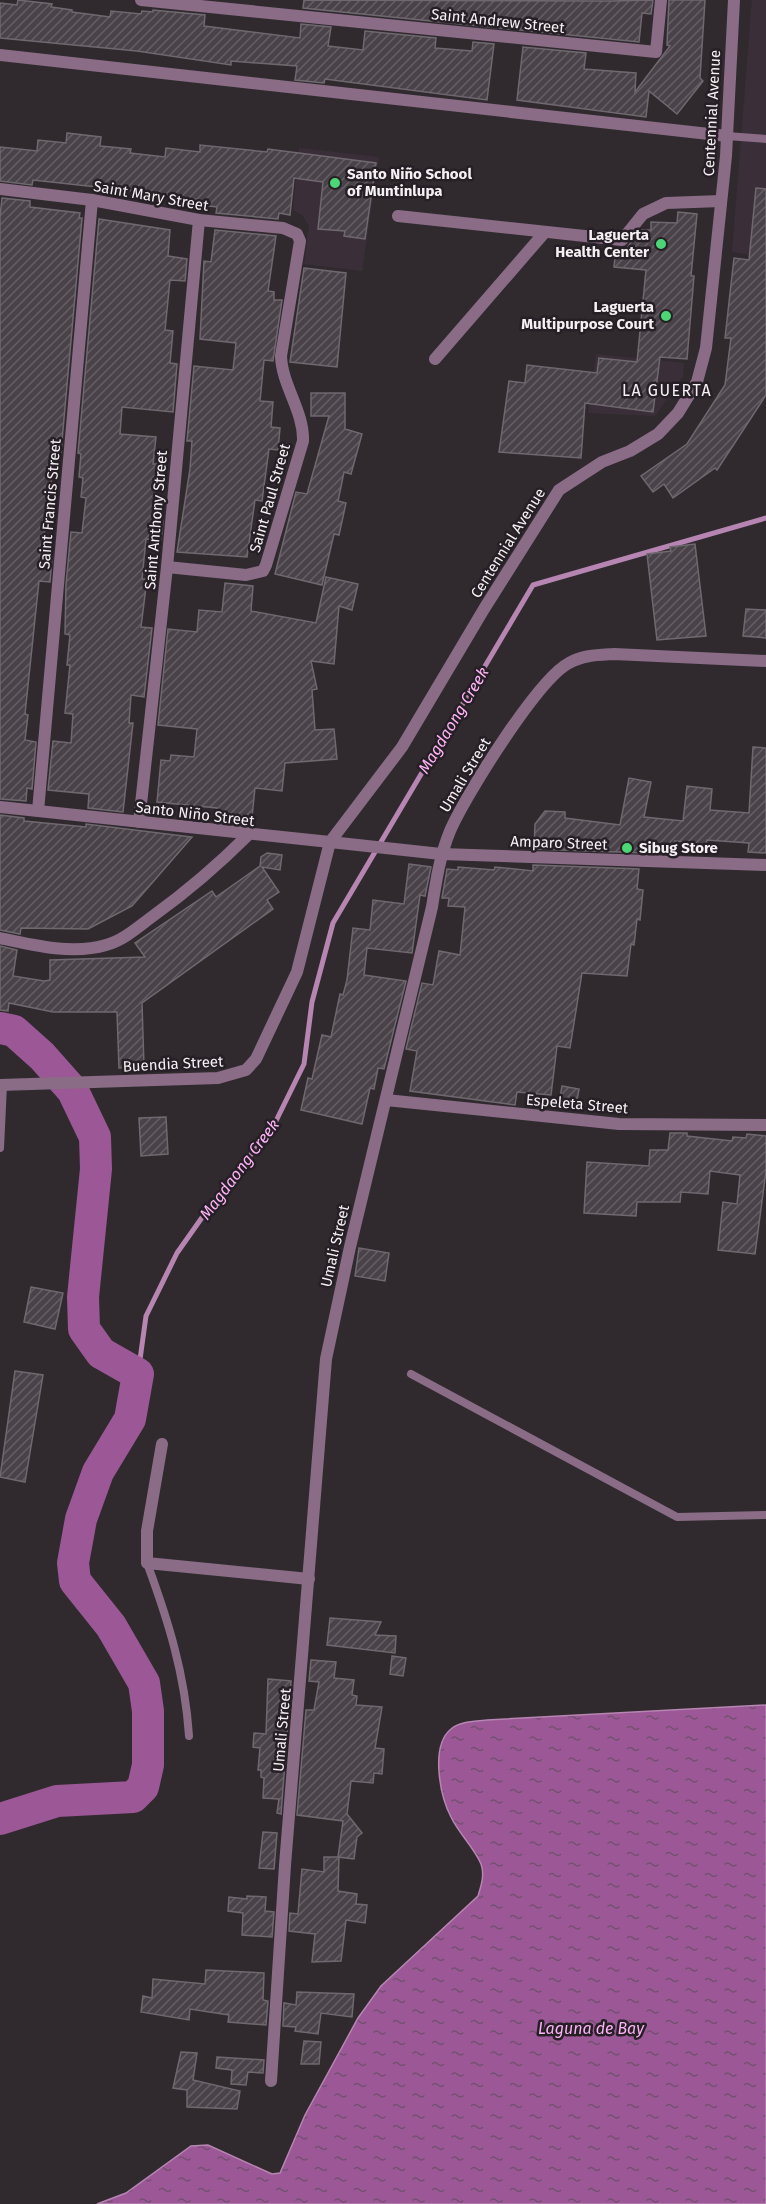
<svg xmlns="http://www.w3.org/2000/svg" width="766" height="2204" font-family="'Fira Sans',sans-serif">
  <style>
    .built { fill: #3a2f39 }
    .water { fill: url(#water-ripples); stroke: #b785b2; stroke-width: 1.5 }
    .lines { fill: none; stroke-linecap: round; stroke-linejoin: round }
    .stream { stroke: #b785b2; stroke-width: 5 }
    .river { stroke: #9c5796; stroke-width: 32 }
    .building { fill: url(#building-hatch); stroke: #70686f; stroke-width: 1.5 }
    .service { stroke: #8a6c87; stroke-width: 8 }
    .minor { stroke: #8a6c87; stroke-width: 12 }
    .tertiary { stroke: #8a6c87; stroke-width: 12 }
    .poi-dot { fill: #4dd676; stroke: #262026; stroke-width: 2 }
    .labels { text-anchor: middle; stroke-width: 5; stroke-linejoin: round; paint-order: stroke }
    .street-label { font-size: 15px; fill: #f5f0f4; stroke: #262026 }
    .poi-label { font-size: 15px; font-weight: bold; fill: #f5f0f4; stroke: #262026; text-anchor: start }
    .neighbourhood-label { font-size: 16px; letter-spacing: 1.5px; fill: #f5f0f4; stroke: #262026 }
    .water-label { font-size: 16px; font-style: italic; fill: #feb3f7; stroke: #262026 }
  </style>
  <defs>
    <pattern id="water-ripples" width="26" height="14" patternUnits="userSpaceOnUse" patternTransform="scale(1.5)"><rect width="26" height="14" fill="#9c5796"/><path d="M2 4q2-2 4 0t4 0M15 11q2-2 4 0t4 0" fill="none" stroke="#735070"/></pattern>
    <pattern id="building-hatch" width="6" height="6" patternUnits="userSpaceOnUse" patternTransform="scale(1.5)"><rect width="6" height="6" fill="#4a4249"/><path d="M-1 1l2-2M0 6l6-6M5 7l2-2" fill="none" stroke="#655e64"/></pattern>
  </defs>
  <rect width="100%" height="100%" fill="#302a2f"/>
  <g class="built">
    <polygon points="752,0 766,0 766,257 732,252"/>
    <polygon points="299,148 379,157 362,271 304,264 309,226 303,216 293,210"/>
    <polygon points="596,354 684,363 683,376 655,416 588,413"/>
  </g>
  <path class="water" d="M766 1705V2204H97L126 2193 191 2146 208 2145 272 2174 280 2173 305 2115 358 2018 381 1986 478 1896C481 1886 485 1875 481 1864 474 1847 459 1834 451 1817 440 1796 430 1746 451 1729 460 1721 476 1721 487 1720Z"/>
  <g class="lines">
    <polyline class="stream" points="138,1374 146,1316 177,1253 220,1192 272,1129 304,1064 312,1002 333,923 533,585 766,518"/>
    <polyline class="river" points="0,1028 14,1031 42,1056 73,1091 95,1137 96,1169 83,1297 84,1329 101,1353 138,1374 130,1419 98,1472 81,1519 73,1563 75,1581 111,1626 144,1683 148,1711 148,1765 143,1787 133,1797 57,1801 0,1819"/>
  </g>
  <g class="building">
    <polygon points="18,0 52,4 51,7 72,10 72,12 110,17 111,11 141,14 142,11 153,12 153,10 205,15 204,26 300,38 301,24 331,27 328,46 363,50 365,31 436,38 435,48 472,51 473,42 494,44 487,100 325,79 324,83 295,80 297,66 231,61 231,65 137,51 0,38 0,3 17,5"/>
    <polygon points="304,0 611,1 653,0 651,14 642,13 639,42 303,8"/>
    <polygon points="669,0 705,0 700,78 703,81 677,114 649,91 646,117 517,100 523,47 586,53 584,69 636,73 635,92 670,46 667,45"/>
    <polygon points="67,133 101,137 100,146 131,149 130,153 165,157 166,148 200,152 200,145 267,152 268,149 376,163 365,239 344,236 345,231 318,229 323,182 294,178 290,215 279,213 278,219 216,213 217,207 194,204 195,199 161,194 33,180 32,185 0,181 0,147 37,151 38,140 66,143"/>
    <polygon points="756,188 766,189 766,395 717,470 715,468 673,498 664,484 653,492 641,476 687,444 725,385 731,338 725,338 734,258 749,260"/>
    <polygon points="2,198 30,201 30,207 80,213 79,218 82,218 61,452 53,451 50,502 40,556 52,557 50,582 39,581 25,714 28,715 25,740 36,742 32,789 27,788 26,801 0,799 0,217"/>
    <polygon points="678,212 697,214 691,276 694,276 687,359 660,357 653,412 585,403 581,458 499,452 509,381 525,383 527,365 597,373 599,358 637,362 646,270 614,267 616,248 627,248 632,241 638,242 639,232 641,230 651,230 651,222 677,223"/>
    <polygon points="99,219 170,230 168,256 187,259 185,281 170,280 165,330 173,331 170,363 177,364 173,412 122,407 120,434 156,437 153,464 158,464 153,520 163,521 161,540 146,539 142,579 147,579 141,627 152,628 144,697 131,695 129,723 133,723 123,812 88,808 89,794 48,790 53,741 71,743 73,714 65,713 70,665 67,665 70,635 65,634 66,584 71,532 82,533 86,498 81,497 83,478 79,477 81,454 78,453"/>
    <polygon points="215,230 276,236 268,291 274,292 274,300 282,300 273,361 264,360 260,401 273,402 271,427 280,428 278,450 269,449 262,501 255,500 247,557 177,552 190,469 192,441 187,441 194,366 233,370 236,343 200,339 204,261 211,262"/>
    <polygon points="304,268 346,273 337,367 290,362"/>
    <polygon points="311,393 345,393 345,429 362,434 351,474 344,472 338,501 346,503 339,535 334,534 322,585 275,574 296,492 307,494 329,416 311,416"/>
    <polygon points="695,544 706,636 657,640 647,554 671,551 670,547"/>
    <polygon points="326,577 358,584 352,610 339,606 334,664 311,661 317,689 312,690 315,730 334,729 337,759 285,763 282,791 255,788 252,817 216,813 217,808 157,802 161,760 170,761 171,755 194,757 197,729 158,725 168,629 197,632 199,610 222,612 225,583 253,586 251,611 316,623"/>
    <polygon points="746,609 766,610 766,638 743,636"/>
    <polygon points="753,747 766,748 766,853 748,852 749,843 707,840 706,844 675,841 674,854 534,849 535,824 545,811 565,812 565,818 620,825 629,778 651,782 644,817 683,821 687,786 712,789 710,810 749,813"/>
    <polygon points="0,815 24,818 24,821 86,827 86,824 192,837 132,906 88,929 21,928 20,934 0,930"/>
    <polygon points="267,853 282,855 280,870 262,867 279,892 267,900 273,909 142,1003 144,1067 119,1068 117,1012 53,1012 9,1003 8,1011 0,1010 0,946 17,950 13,976 44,981 50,980 50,960 145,957 135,943 212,891 216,897 260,866 261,857"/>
    <polygon points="409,864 431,867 425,896 420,895 412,953 367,948 364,975 406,981 384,1069 378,1068 374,1089 370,1088 362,1124 301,1110 308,1078 312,1079 322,1035 331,1037 340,994 343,995 347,980 353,928 370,930 373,900 404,904"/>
    <polygon points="533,865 639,869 637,889 643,890 640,920 637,919 634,945 631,944 627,976 582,973 570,1048 557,1046 551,1095 517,1092 515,1105 410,1091 417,1051 406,1049 422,983 433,985 439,951 460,955 465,907 448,906 449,898 442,898 447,869 458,870 458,867 494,870 495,867 533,871"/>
    <polygon points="562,1086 579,1089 576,1106 559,1103"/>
    <polygon points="166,1117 168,1154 141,1156 139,1118"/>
    <polygon points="670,1133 687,1133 687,1136 732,1141 733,1137 746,1138 747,1134 766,1136 766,1171 755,1254 718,1250 723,1202 737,1204 740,1175 710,1171 708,1194 681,1192 680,1202 637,1202 636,1216 584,1213 587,1162 649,1166 650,1150 668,1150"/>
    <polygon points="359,1248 389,1253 385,1281 355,1276"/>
    <polygon points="31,1287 63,1293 55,1329 24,1322"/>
    <polygon points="15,1371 43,1375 25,1482 0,1477"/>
    <polygon points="330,1618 381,1622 375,1635 396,1636 395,1653 327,1645"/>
    <polygon points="392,1656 406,1658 403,1676 390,1674"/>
    <polygon points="311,1660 336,1662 334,1678 354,1680 352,1695 357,1696 356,1705 382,1707 375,1748 384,1749 382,1774 374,1773 373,1783 351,1781 347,1814 362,1833 357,1837 354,1859 338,1857 343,1821 297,1815 306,1710 314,1710 319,1682 309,1681"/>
    <polygon points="268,1679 291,1681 281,1814 277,1813 279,1799 263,1798 264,1778 261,1777 261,1770 258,1770 260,1748 253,1747 254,1733 266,1734"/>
    <polygon points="263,1832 277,1833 274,1869 259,1868"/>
    <polygon points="324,1857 339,1857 338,1891 357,1894 356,1904 367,1905 365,1923 346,1920 341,1961 312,1962 315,1934 289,1931 290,1913 298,1914 302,1869 324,1872"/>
    <polygon points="247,1896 266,1897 265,1911 274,1912 272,1937 242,1935 243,1913 228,1911 229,1897 247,1899"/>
    <polygon points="206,1970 264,1973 263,2000 268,2001 266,2025 228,2022 229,2015 190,2009 189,2020 141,2012 143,1996 152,1998 153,1979 205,1984"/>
    <polygon points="297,1992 354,1994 352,2017 321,2013 318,2034 295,2031 296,2027 283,2026 284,2003 296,2005"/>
    <polygon points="304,2041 321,2042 319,2064 301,2064"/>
    <polygon points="181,2052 197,2053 193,2080 240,2091 237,2109 187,2107 187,2090 173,2088"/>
    <polygon points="217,2057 264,2060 263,2073 248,2072 246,2085 231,2084 232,2070 216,2068"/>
  </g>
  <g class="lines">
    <g class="service">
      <polyline points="727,136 766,139"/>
      <polyline points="0,1148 3,1085"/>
      <polyline points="411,1374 677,1517 766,1515"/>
      <path d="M147 1563C168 1620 185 1674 189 1736"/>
    </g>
    <g class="minor">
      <polyline points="141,0 656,52 661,0"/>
      <polyline points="0,55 727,136"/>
      <path d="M0 189 92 200 199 220 283 228 297 234 300 241 281 356C282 386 304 411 303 441L266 565 263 571 246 575 167 567"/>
      <polyline points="398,216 622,240 643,214 666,203 721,201"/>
      <polyline points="435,359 545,232"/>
      <polyline points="0,807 330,842"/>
      <polyline points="38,811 92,200"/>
      <polyline points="139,822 167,567 199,220"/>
      <path d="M0 938C32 945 73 955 106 945 124 940 138 927 153 916 189 890 216 867 248 835"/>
      <polyline points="386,1100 619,1124 766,1125"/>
      <polyline points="162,1444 147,1531 147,1563 309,1579"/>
      <path d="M271 2081 285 1865 326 1359 350 1247 432 907C436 881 440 855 450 831 465 796 538 679 569 663 583 655 598 655 614 654L766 661"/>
    </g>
    <g class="tertiary">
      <polyline points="330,842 441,854 766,865"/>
      <polyline points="0,1085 218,1078 246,1070 256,1059 297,972 330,842 402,747 484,609 559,490 602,462 630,451 658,434 678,413 697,382 706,348 726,156 734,0"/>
    </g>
  </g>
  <g class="poi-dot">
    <circle cx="335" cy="183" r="6"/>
    <circle cx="661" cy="244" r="6"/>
    <circle cx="666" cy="316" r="6"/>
    <circle cx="627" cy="848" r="6"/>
  </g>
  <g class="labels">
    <g class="street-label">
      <text transform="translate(498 21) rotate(6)" y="5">Saint Andrew Street</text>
      <text transform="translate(712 113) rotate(-87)" y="5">Centennial Avenue</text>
      <text transform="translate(151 196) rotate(10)" y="5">Saint Mary Street</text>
      <text transform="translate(270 498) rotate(-74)" y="5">Saint Paul Street</text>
      <text transform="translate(50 504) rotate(-85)" y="5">Saint Francis Street</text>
      <text transform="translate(156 520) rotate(-85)" y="5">Saint Anthony Street</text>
      <text transform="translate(508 543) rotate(-58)" y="5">Centennial Avenue</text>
      <text transform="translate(465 775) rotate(-59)" y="5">Umali Street</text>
      <text transform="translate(195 814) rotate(7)" y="5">Santo Niño Street</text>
      <text transform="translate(559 843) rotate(2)" y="5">Amparo Street</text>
      <text transform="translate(173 1064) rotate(-3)" y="5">Buendia Street</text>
      <text transform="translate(577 1104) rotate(5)" y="5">Espeleta Street</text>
      <text transform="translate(335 1246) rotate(-77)" y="5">Umali Street</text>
      <text transform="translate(282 1730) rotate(-85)" y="5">Umali Street</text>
    </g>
    <g class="poi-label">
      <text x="347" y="179">Santo Niño School<tspan x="347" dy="17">of Muntinlupa</tspan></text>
      <text x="649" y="240" text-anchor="end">Laguerta<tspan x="649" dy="17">Health Center</tspan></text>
      <text x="654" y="312" text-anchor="end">Laguerta<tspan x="654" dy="17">Multipurpose Court</tspan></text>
      <text x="639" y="853">Sibug Store</text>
    </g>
    <g class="neighbourhood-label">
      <text x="667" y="396">LA GUERTA</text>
    </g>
    <g class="water-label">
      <text transform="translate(453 720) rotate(-59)" y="6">Magdaong Creek</text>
      <text transform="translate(239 1169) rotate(-53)" y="6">Magdaong Creek</text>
      <text x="591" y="2034">Laguna de Bay</text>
    </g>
  </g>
</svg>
